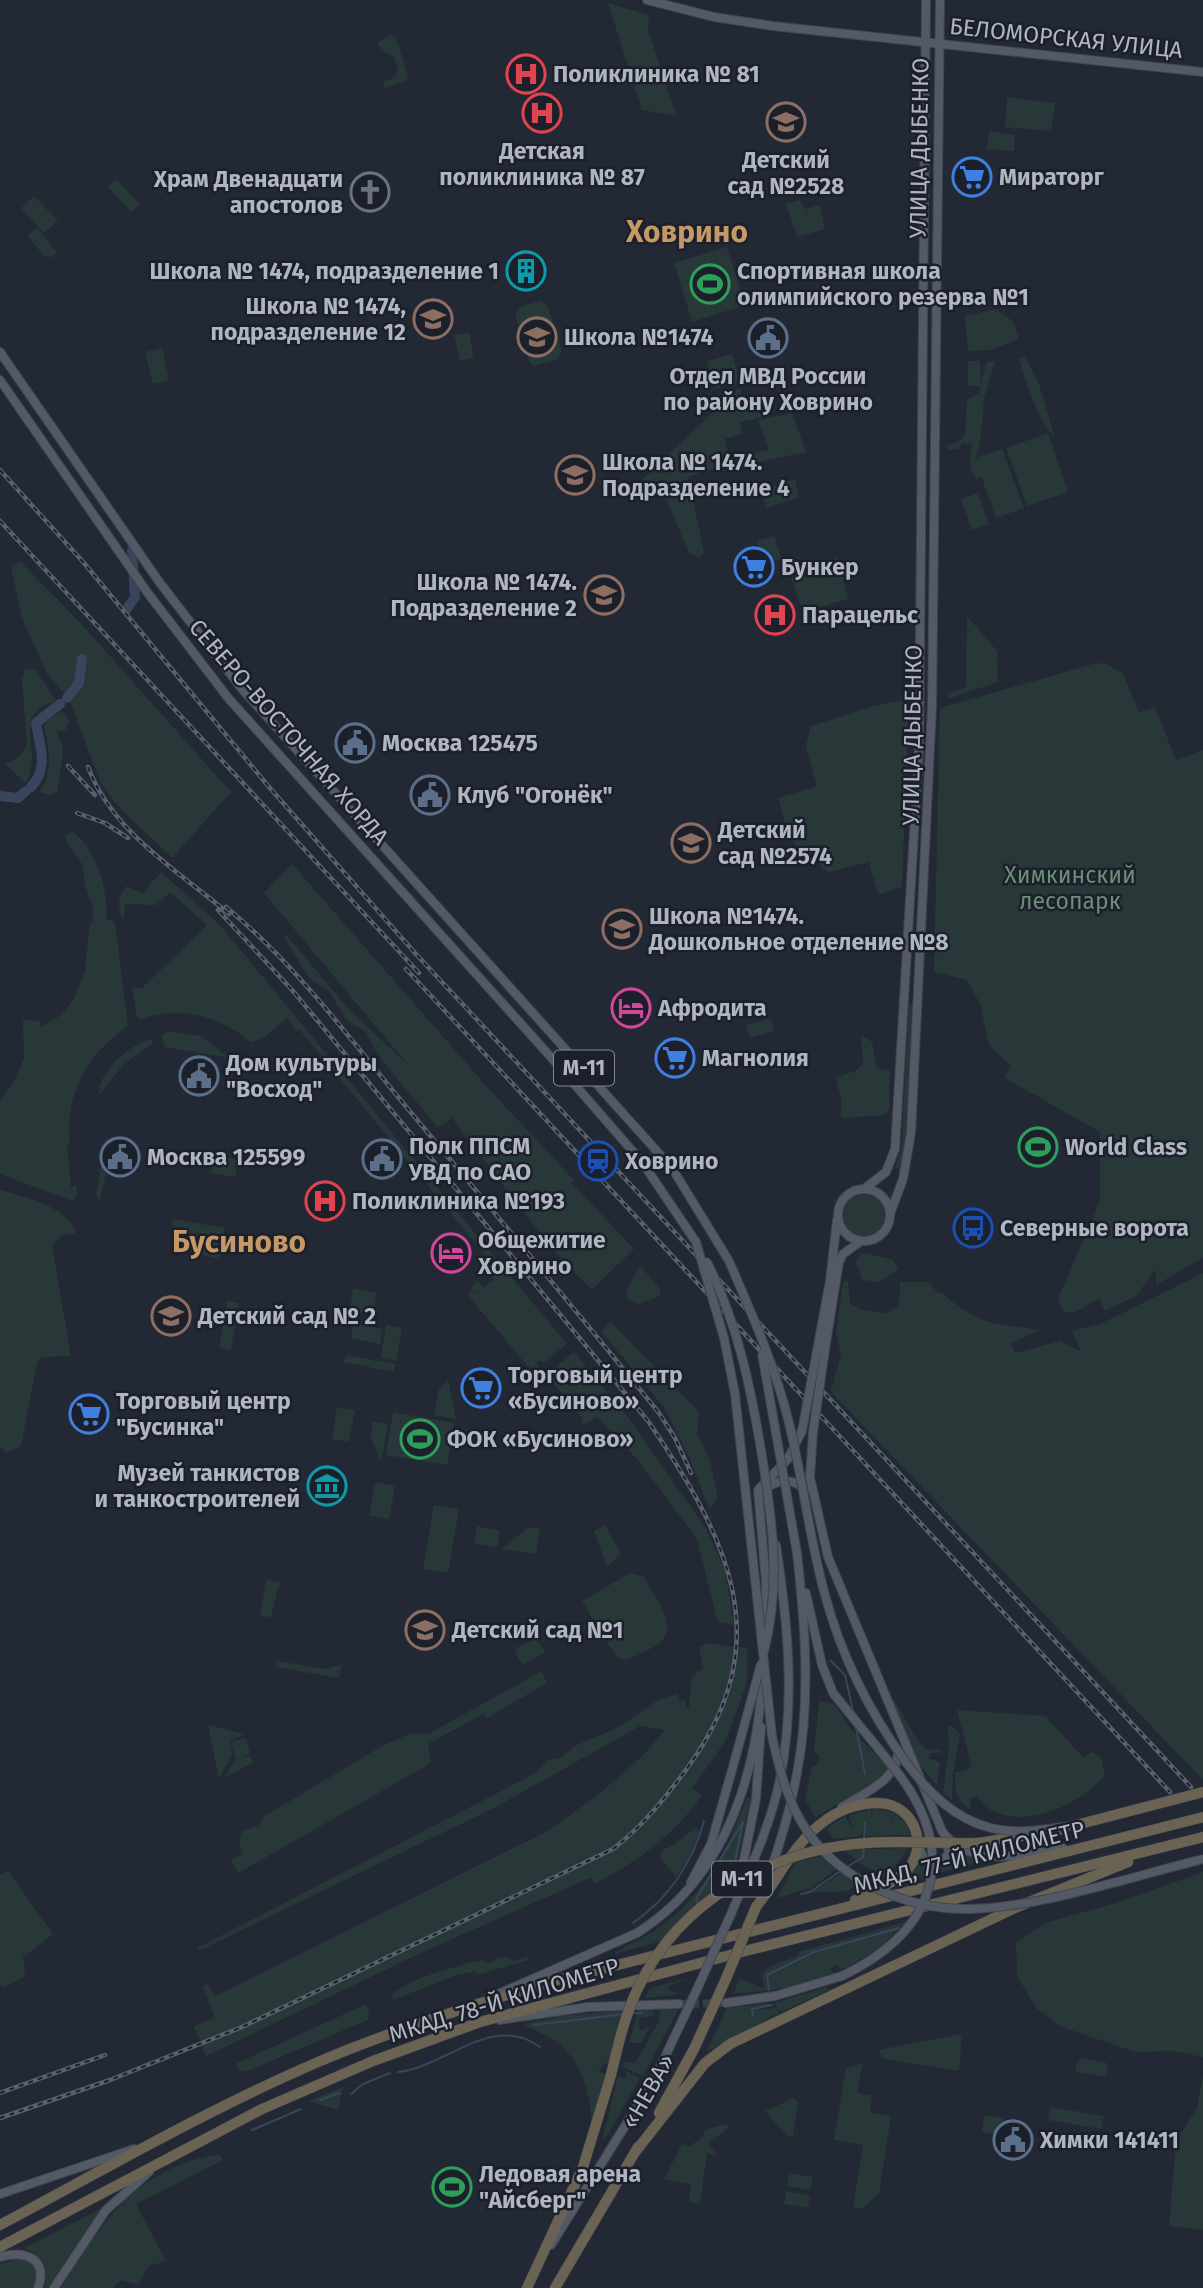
<svg xmlns="http://www.w3.org/2000/svg" width="1203" height="2288" font-family="'Fira Sans',sans-serif">
  <style>
    .green { fill: #283839 }
    .lines { fill: none; stroke-linecap: round; stroke-linejoin: round }
    .stream { stroke: #39455c; stroke-width: 2 }
    .river { stroke: #39455c; stroke-width: 10 }
    .major-tunnel { stroke: #373d49; stroke-width: 8; stroke-dasharray: 8 4; stroke-linecap: butt }
    .major-casing { stroke: #3f444f; stroke-width: 10 }
    .highway-casing { stroke: #404550; stroke-width: 11 }
    .major { stroke: #535965; stroke-width: 8 }
    .highway { stroke: #6a6353; stroke-width: 10 }
    .rail-casing { stroke: #5a606e; stroke-width: 4.5 }
    .rail { stroke: #1b202a; stroke-width: 2; stroke-dasharray: 5; stroke-linecap: butt }
    .major-bridge-casing { stroke: #3f444f; stroke-width: 10; stroke-linecap: butt }
    .highway-bridge-casing { stroke: #404550; stroke-width: 11; stroke-linecap: butt }
    .major-bridge { stroke: #535965; stroke-width: 8 }
    .highway-bridge { stroke: #6a6353; stroke-width: 10 }
    .labels { text-anchor: middle; stroke-width: 5; stroke-linejoin: round; paint-order: stroke }
    .shield { fill: #1b202a; stroke: #838894; stroke-width: 2 }
    .shield-label { font-size: 21px; font-weight: bold; fill: #b0b5c2 }
    .street-label { font-size: 23px; fill: #b0b5c2; stroke: #1b202a }
    .poi-label { font-size: 23px; font-weight: bold; fill: #b0b5c2; stroke: #1b202a; text-anchor: start }
    .park-label { font-size: 23px; fill: #6a8f76; stroke: #1b202a }
    .district-label { font-size: 30px; font-weight: bold; fill: #c59967; stroke: #1b202a }
  </style>
  <rect width="100%" height="100%" fill="#222834"/>
  <g class="green">
    <polygon points="608,3 649,15 648,29 676,116 642,110"/>
    <polygon points="390,35 396,38 408,76 406,81 385,88 383,81 394,78 398,70 394,57 381,50 378,43"/>
    <polygon points="1007,97 1055,103 1051,131 1005,127"/>
    <polygon points="989,131 1015,135 1014,151 987,149"/>
    <polygon points="116,179 140,204 131,212 108,187"/>
    <polygon points="34,196 58,221 44,233 21,208"/>
    <polygon points="801,200 808,220 805,209 820,205 825,229 797,237 786,204"/>
    <polygon points="37,228 57,253 51,258 48,255 45,257 27,236"/>
    <polygon points="727,247 745,305 692,322 674,263"/>
    <polygon points="540,301 548,307 562,352 557,360 534,366 530,363 515,315 520,307"/>
    <polygon points="995,309 1013,321 1019,339 991,350 968,351 965,316"/>
    <polygon points="469,333 474,358 460,361 454,335"/>
    <polygon points="162,348 169,380 153,384 145,352"/>
    <polygon points="732,354 740,382 715,389 707,361"/>
    <path d="M1025 356 1039 384 1054 436C1039 424 1024 378 1019 359Z"/>
    <polygon points="968,361 980,361 981,386 968,386"/>
    <path d="M995 361 984 400 980 443 975 458 1002 449 1024 508 996 518 981 476 977 479C968 469 970 457 972 444L962 443 959 449 949 450 946 446 959 441 965 435 967 400 979 393 986 363Z"/>
    <polygon points="740,387 742,402 756,397 762,418 740,422 742,434 725,439 730,463 688,477 704,552 699,558 689,553 659,482 637,484"/>
    <polygon points="792,413 806,452 744,465 740,456 769,450 758,420"/>
    <polygon points="1048,433 1068,492 1027,506 1006,448"/>
    <polygon points="795,479 799,497 766,508 761,490"/>
    <polygon points="978,493 989,524 972,530 961,499"/>
    <polygon points="774,536 782,560 761,563 757,541"/>
    <polygon points="838,558 848,599 803,612 789,571"/>
    <polygon points="20,561 84,627 231,792 172,858 117,805 100,782 70,701 47,673 23,621 11,568"/>
    <polygon points="967,616 997,651 998,682 947,699 949,693 966,687"/>
    <path d="M1106 663 1123 674 1139 712 1155 707 1176 760 1203 750V1258L1156 1285V1269L1136 1296 1104 1311 1099 1298C1085 1305 1063 1327 1058 1299L1100 1200V1132L1005 1078 1011 1066 989 1045 980 1004 967 980 934 972 940 708 1093 664Z"/>
    <path d="M25 669H35L56 700 40 707 31 718C27 742 38 758 26 783L5 764 19 757 27 745 22 679Z"/>
    <polygon points="909,699 902,887 878,895 869,862 829,872 822,868 815,856 800,854 787,831 778,798 817,786 806,746 811,726 873,706"/>
    <path d="M63 711 69 720 66 730 56 731C70 753 58 768 58 792L50 795 39 792C54 773 49 748 44 726L49 719Z"/>
    <path d="M73 832C96 848 110 894 106 919L115 922 128 1026C87 1054 65 1094 70 1144L67 1146 71 1187 76 1185 77 1195 73 1201 0 1174V1100L12 1085 24 1059 23 1020 40 1021 41 1027 61 1015 74 999 85 971 90 922H93V908L85 885 82 864 68 844 65 835Z"/>
    <path d="M292 864 488 1088 574 1180 572 1183 634 1249 592 1290 552 1249 452 1118 438 1128C420 1104 374 1056 366 1032L346 1020 329 991 309 978 287 942 284 932 346 1006 409 1066 264 893Z"/>
    <path d="M161 872 219 924 567 1344 543 1363 540 1360 536 1364 541 1370 535 1372 525 1363 469 1297 470 1292H480L470 1290 477 1280 483 1288 494 1280 486 1268 485 1255 299 1029 297 1031 287 1018 262 1039 251 1042C216 1015 183 1005 140 1019L137 1017 132 987 142 988 207 925 170 892 156 905 125 904 123 924C119 908 115 900 127 886L142 894Z"/>
    <polygon points="909,1004 915,1004 906,1146 901,1170 895,1167 901,1150"/>
    <polygon points="771,1018 774,1031 750,1038 746,1025"/>
    <polygon points="168,1031 201,1036 229,1058 165,1047 162,1036"/>
    <polygon points="861,1035 872,1042 877,1068 890,1071 889,1110 883,1115 844,1118 840,1116 842,1103 836,1078 857,1070 863,1063"/>
    <path d="M153 1039 152 1044 124 1064 99 1095C98 1071 130 1043 153 1039Z"/>
    <polygon points="793,1053 796,1066 774,1070 773,1059"/>
    <polygon points="106,1139 111,1149 100,1201 96,1195"/>
    <polygon points="214,1155 238,1160 235,1177 211,1173"/>
    <path d="M0 1190C24 1197 67 1205 76 1233L61 1236 52 1246 71 1356 42 1357 37 1362 21 1446 6 1453 0 1447Z"/>
    <circle cx="864" cy="1215" r="21"/>
    <polygon points="173,1219 225,1228 219,1259 198,1254 172,1224"/>
    <polygon points="232,1236 254,1241 251,1256 229,1251"/>
    <polygon points="866,1253 893,1260 898,1269 880,1282 862,1280 856,1261 860,1254"/>
    <polygon points="638,1268 642,1268 661,1290 660,1296 639,1304 628,1300 626,1293"/>
    <path d="M1203 1273V1778L1202 1779 831 1392 841 1354 836 1333 843 1282 848 1281 850 1303 861 1310 888 1313 899 1305 900 1282H928L938 1293H942C984 1328 991 1322 1040 1330L1011 1343 1015 1353 1060 1341 1081 1352 1072 1331 1100 1324Z"/>
    <polygon points="353,1288 377,1293 373,1314 350,1310"/>
    <polygon points="227,1301 239,1303 231,1350 219,1348"/>
    <polygon points="611,1322 699,1412 697,1433 710,1460 717,1494 717,1500 709,1509 688,1454 663,1406 601,1331"/>
    <polygon points="353,1324 383,1329 380,1344 351,1338"/>
    <polygon points="386,1325 402,1328 396,1361 381,1358"/>
    <polygon points="574,1352 630,1420 707,1530 725,1571 734,1625 718,1622 697,1539 636,1458 597,1417 583,1425 581,1417 547,1375"/>
    <polygon points="347,1355 395,1364 394,1372 343,1362"/>
    <polygon points="448,1380 456,1419 434,1415 439,1388"/>
    <polygon points="337,1407 355,1410 349,1442 332,1439"/>
    <polygon points="393,1412 454,1423 447,1465 386,1455"/>
    <polygon points="372,1421 388,1424 381,1462 371,1439"/>
    <polygon points="375,1482 395,1486 389,1519 369,1516"/>
    <polygon points="434,1505 459,1509 448,1573 423,1569"/>
    <polygon points="605,1525 621,1554 607,1567 594,1531"/>
    <polygon points="477,1526 500,1531 497,1548 474,1543"/>
    <polygon points="529,1527 540,1529 536,1554 501,1549"/>
    <path d="M630 1573 644 1577C659 1606 686 1632 648 1650 639 1655 631 1659 622 1660L615 1655 582 1601Z"/>
    <polygon points="266,1580 280,1582 271,1617 260,1616"/>
    <polygon points="536,1638 545,1652 522,1665 514,1650"/>
    <path d="M706 1643 747 1648V1683L725 1742 692 1788 702 1795C677 1833 635 1863 596 1883L590 1878 425 1951 206 2056 194 2026 215 2018 203 1986 208 1984 215 1996 546 1832C589 1802 632 1771 665 1730L640 1726 496 1807 198 1951 197 1948 534 1774 549 1759H558L577 1745 621 1726 658 1700 677 1694 680 1700 686 1701V1707H689L692 1677 703 1668 699 1648Z"/>
    <polygon points="277,1661 326,1669 342,1664 339,1678 275,1667"/>
    <polygon points="542,1671 547,1683 487,1718 483,1714 428,1744 431,1763 238,1873 231,1860 243,1854 239,1842 242,1831 261,1824 263,1817 384,1745 411,1733 428,1734"/>
    <polygon points="891,1695 920,1744 928,1750 941,1749 940,1753 930,1753 929,1759 940,1762 937,1785 917,1762"/>
    <polygon points="819,1701 835,1704 850,1728 889,1769 878,1780 816,1817 805,1800 812,1766 817,1766 819,1755 814,1752"/>
    <path d="M957 1710 1045 1716 1084 1758 1091 1752 1101 1757 1105 1775C1082 1807 1004 1839 977 1796L971 1798 970 1810C955 1799 955 1790 955 1772L966 1771 971 1764Z"/>
    <polygon points="208,1725 245,1734 230,1741 233,1754 219,1778"/>
    <polygon points="951,1725 960,1734 953,1774 952,1800 943,1793 949,1745 948,1727"/>
    <polygon points="246,1738 250,1754 238,1758 251,1756 253,1763 224,1778 236,1759 231,1742"/>
    <path d="M747 1797H751L734 1877 691 1910 665 1940 614 1954C625 1945 643 1939 656 1930 702 1899 729 1848 747 1797Z"/>
    <polygon points="873,1808 895,1813 890,1823 896,1814 907,1824 911,1835 866,1836 866,1823 864,1822 862,1836 834,1839 826,1829 845,1816 853,1830 849,1815 871,1809 872,1821"/>
    <polygon points="696,1827 699,1833 686,1863 676,1877 661,1858 662,1850 674,1845"/>
    <polygon points="908,1848 891,1872 885,1877 862,1865 844,1850"/>
    <path d="M955 1849 983 1861 902 1883 919 1859C932 1874 951 1868 955 1849Z"/>
    <polygon points="825,1855 841,1866 811,1888 777,1898 795,1863"/>
    <polygon points="8,1871 53,1934 23,1957 25,1976 4,1988 0,1985 0,1874"/>
    <polygon points="845,1871 862,1882 847,1891 811,1893"/>
    <polygon points="1203,1872 1203,2057 1172,2051 1135,2052 1062,2027 1037,2009 1017,1976 1016,1942 1048,1922 1116,1903"/>
    <polygon points="905,1922 881,1947 847,1967 841,1969 835,1965 831,1968 833,1973 808,1981 805,1978 806,1982 781,1989 779,1986 779,1989 734,1994 739,1978 764,1989 762,1974 770,1966 798,1956 798,1952"/>
    <path d="M507 1957 514 1961 527 1957 529 1960 477 1975 476 1971 457 1975 392 2000 391 1997C399 1981 463 1964 482 1960L490 1964 496 1958Z"/>
    <polygon points="689,1978 670,1986 668,1990 682,1994 645,1998 650,1988"/>
    <polygon points="827,1987 829,1990 781,2012 778,2009 779,2013 706,2052 727,2008 771,2003 771,2006 752,2008 753,2016 753,2010 777,2008 774,2003"/>
    <polygon points="364,2005 369,2009 368,2020 245,2072 236,2068 237,2063"/>
    <polygon points="639,2009 652,2009 655,2013 653,2016 639,2018 640,2030 650,2027 641,2043 629,2043"/>
    <polygon points="661,2009 678,2010 643,2076 623,2067 624,2062 635,2063 658,2023"/>
    <path d="M626 2010 610 2063H605L598 2072 608 2074 591 2127C593 2097 582 2063 558 2043 548 2035 535 2031 524 2024L562 2016Z"/>
    <polygon points="962,2034 959,2071 884,2059 878,2050"/>
    <polygon points="1080,2058 1107,2063 1107,2074 1104,2077 1077,2072 1075,2068"/>
    <polygon points="863,2063 857,2093 872,2096 870,2113 891,2116 879,2193 862,2209 853,2207 863,2145 834,2140 846,2068"/>
    <polygon points="626,2071 640,2078 605,2139 603,2137 618,2076 626,2079"/>
    <polygon points="1203,2076 1203,2230 1169,2226 1176,2141 1197,2108"/>
    <polygon points="343,2087 338,2110 308,2101"/>
    <polygon points="794,2098 798,2103 793,2135 788,2137 765,2111"/>
    <polygon points="1050,2107 1104,2116 1101,2129 1048,2120"/>
    <polygon points="984,2115 1003,2118 1001,2135 982,2132"/>
    <polygon points="726,2124 729,2127 709,2143 717,2156 707,2153 700,2204 689,2202 691,2184 664,2179 682,2144 690,2146 704,2136 703,2130"/>
    <path d="M219 2154 223 2160 136 2204 166 2261 149 2266 138 2285 121 2280 113 2288H61C103 2221 134 2169 219 2154Z"/>
    <polygon points="789,2173 813,2177 811,2190 787,2186"/>
    <polygon points="786,2191 810,2196 808,2208 784,2204"/>
    <path d="M104 2207 48 2288H44C50 2268 43 2256 24 2248Z"/>
    <path d="M21 2258C37 2262 39 2275 33 2288H0V2264Z"/>
  </g>
  <g class="lines">
    <g class="stream">
      <polyline points="831,1661 845,1675 853,1711"/>
      <polyline points="856,1727 865,1774"/>
      <polyline points="864,1838 865,1822"/>
      <polyline points="847,1867 863,1857 864,1847"/>
      <polyline points="801,1894 810,1892 842,1870"/>
      <polyline points="698,1905 696,1899 743,1822 734,1866"/>
      <path d="M633 1923C670 1897 692 1864 704 1821"/>
      <polyline points="769,1990 767,1975 814,1952 899,1928"/>
      <polyline points="633,2013 642,2013"/>
      <polyline points="753,2015 752,2009 772,2005"/>
      <polyline points="534,2025 624,2014"/>
      <path d="M398 2072C446 2067 492 2012 540 2047"/>
      <polyline points="351,2094 363,2084 390,2073"/>
      <polyline points="320,2100 339,2093"/>
      <polyline points="252,2130 301,2109"/>
    </g>
    <g class="river">
      <polyline points="126,610 135,597 132,550"/>
      <polyline points="67,698 79,683 82,659"/>
      <path d="M31 787C49 768 40 747 36 723L60 704"/>
      <polyline points="0,796 18,798 26,791"/>
    </g>
    <polyline class="major-tunnel" points="679,2004 726,2003"/>
    <g class="major-casing">
      <g id="major">
        <polyline points="647,0 714,17 773,26 1203,72"/>
        <polyline points="0,352 160,583 242,689 672,1168 729,1261"/>
        <polyline points="0,380 147,592 229,699 549,1055 642,1162 696,1242"/>
        <polyline points="864,1189 886,1172 895,1149 919,749 926,0"/>
        <circle cx="864" cy="1215" r="26"/>
        <polyline points="890,1214 903,1179 911,1133 932,706 940,0"/>
        <polyline points="819,1340 830,1281 837,1220"/>
        <polyline points="826,1343 839,1262 843,1254 861,1241"/>
        <path d="M813 1432 810 1477 828 1557 942 1831C970 1869 1023 1855 1063 1848"/>
        <path d="M764 1490C777 1479 793 1477 805 1490"/>
        <polyline points="806,1593 822,1665 833,1693 890,1763"/>
        <polyline points="766,1628 766,1582 758,1490 788,1459 802,1431"/>
        <path d="M842 1807C863 1794 900 1779 898 1750"/>
        <polyline points="918,1845 924,1859 939,1863 949,1854 947,1840"/>
        <polyline points="691,1882 711,1844 734,1763"/>
        <polyline points="739,1884 756,1799 761,1727"/>
        <path d="M761 1896C811 1768 812 1687 797 1553"/>
        <path d="M731 1914C749 1871 769 1829 779 1784 796 1705 788 1624 776 1545"/>
        <path d="M496 1995 637 1933C727 1876 757 1774 763 1673"/>
        <polyline points="726,2003 775,1996 842,1976"/>
        <polyline points="500,2020 588,2007 679,2004"/>
        <polyline points="0,2194 134,2149"/>
        <polyline points="551,2245 656,2076 698,1987"/>
        <path d="M0 2257C24 2250 49 2258 38 2288"/>
        <polyline points="54,2288 106,2210 149,2172"/>
      </g>
    </g>
    <g class="highway-casing">
      <g id="highway">
        <polyline points="979,1843 1059,1830"/>
        <path d="M756 1907C780 1877 794 1842 826 1820 842 1808 867 1800 887 1804 917 1811 928 1849 906 1871 892 1884 872 1893 855 1900"/>
        <polyline points="659,2113 694,2049 725,1981"/>
        <polyline points="636,2151 705,2063 730,2044 1017,1907 1128,1862"/>
        <path d="M0 2225C105 2169 209 2109 318 2062 393 2030 472 2005 550 1982L1164 1827"/>
        <polyline points="0,2247 262,2109 373,2061 480,2022 749,1950 1203,1837"/>
        <polyline points="527,2288 583,2167 611,2075"/>
        <polyline points="555,2288 638,2147"/>
      </g>
    </g>
    <use href="#major" class="major"/>
    <use href="#highway" class="highway"/>
    <g class="rail-casing">
      <g id="rail">
        <polyline points="0,470 84,563 269,787 415,953 1191,1787"/>
        <polyline points="0,521 419,973"/>
        <polyline points="68,766 95,795"/>
        <path d="M88 767C113 833 177 870 229 914"/>
        <polyline points="77,813 105,823 128,838"/>
        <path d="M226 907C294 963 347 1035 403 1103 489 1206 575 1309 659 1413L675 1438 691 1473"/>
        <polyline points="406,969 1170,1792"/>
        <polyline points="0,2093 105,2055"/>
        <path d="M0 2118 110 2080 242 2027 613 1849C643 1826 666 1797 688 1767 781 1639 726 1536 648 1421L293 991 218 910"/>
      </g>
    </g>
    <use href="#rail" class="rail"/>
    <g class="major-bridge-casing">
      <g id="major-bridge">
        <path d="M696 1242 724 1338 735 1394 772 1736C779 1769 788 1803 807 1831 842 1882 909 1910 969 1909 1038 1908 1134 1876 1203 1859"/>
        <path d="M729 1261C751 1312 775 1366 788 1419 803 1478 809 1538 825 1595 841 1655 869 1711 905 1761 927 1791 954 1819 991 1828 1020 1835 1051 1829 1080 1824"/>
        <path d="M707 1262C738 1324 751 1389 762 1456 773 1525 781 1583 764 1652"/>
        <polyline points="762,1354 797,1553"/>
        <polyline points="802,1431 819,1340"/>
        <polyline points="813,1432 826,1343"/>
        <polyline points="734,1763 761,1664"/>
        <path d="M842 1976C941 1928 961 1848 890 1763"/>
        <polyline points="698,1987 731,1914"/>
      </g>
    </g>
    <g class="highway-bridge-casing">
      <g id="highway-bridge">
        <polyline points="1080,1824 1203,1792"/>
        <polyline points="1164,1827 1203,1817"/>
        <polyline points="725,1981 756,1907"/>
        <path d="M611 2075C618 2045 625 2015 638 1988 680 1900 771 1850 866 1843 903 1840 942 1844 979 1843"/>
      </g>
    </g>
    <use href="#major-bridge" class="major-bridge"/>
    <use href="#highway-bridge" class="highway-bridge"/>
  </g>
  <defs>
    <g id="hospital-ring" transform="scale(2.0125)"><circle r="9.5" fill="#1b202a" stroke="#e0444e" stroke-width="1.5"/><path d="M-5-5h3v3.5h4V-5h3V5h-3V1.5h-4V5h-3Z" fill="#e0444e"/></g>
    <g id="school-ring" transform="scale(2.0125)"><circle r="9.5" fill="#1b202a" stroke="#8d6e63" stroke-width="1.5"/><path d="M0-5L7-2L0 1L-7-2ZM-4 1L0 2.5L4 1V4Q0 6-4 4Z" fill="#8d6e63"/></g>
    <g id="supermarket-ring" transform="scale(2.0125)"><circle r="9.5" fill="#1b202a" stroke="#3f7fe0" stroke-width="1.5"/><path d="M-6-5.5h2.5l.6 2H6L4.5 2H-2.5L-4.4-4H-6ZM-1.5 3.2a1.3 1.3 0 1 0 .1 0ZM3 3.2a1.3 1.3 0 1 0 .1 0Z" fill="#3f7fe0"/></g>
    <g id="church-ring" transform="scale(2.0125)"><circle r="9.5" fill="#1b202a" stroke="#6b7280" stroke-width="1.5"/><path d="M-1.2-6h2.4v3.5h3.3v2.4h-3.3V6h-2.4V-.1h-3.3v-2.4h3.3Z" fill="#6b7280"/></g>
    <g id="building-ring" transform="scale(2.0125)"><circle r="9.5" fill="#1b202a" stroke="#0f9aa8" stroke-width="1.5"/><path d="M-4-6H4V6H1V3H-1V6H-4ZM-2.5-4.3h1.7v1.8h-1.7ZM.8-4.3h1.7v1.8H.8ZM-2.5-1h1.7V.8h-1.7ZM.8-1h1.7V.8H.8Z" fill="#0f9aa8"/></g>
    <g id="stadium-ring" transform="scale(2.0125)"><circle r="9.5" fill="#1b202a" stroke="#2e9e5b" stroke-width="1.5"/><path d="M0-5a6.5 5 0 1 0 0 10a6.5 5 0 1 0 0-10ZM-3.5-1.8h7v3.6h-7Z" fill="#2e9e5b"/></g>
    <g id="civic-ring" transform="scale(2.0125)"><circle r="9.5" fill="#1b202a" stroke="#5c6f8a" stroke-width="1.5"/><path d="M-.6-6.5H3V-4.5H.6V-3L4-1V1h2V6H-6V1h2V-1L-.6-3ZM-1.2 2.5V6h2.4V2.5Z" fill="#5c6f8a"/></g>
    <g id="hotel-ring" transform="scale(2.0125)"><circle r="9.5" fill="#1b202a" stroke="#d1479c" stroke-width="1.5"/><path d="M-6-4.5h1.5V1H6V5H4.5V3h-9V5H-6ZM-4 0a1.8 1.8 0 1 1 3.6 0ZM.5 0V-2.5h3Q6-2.5 6 0Z" fill="#d1479c"/></g>
    <g id="station-ring" transform="scale(2.0125)"><circle r="9.5" fill="#1b202a" stroke="#1a4fb4" stroke-width="1.5"/><path d="M-3-6H3Q5-6 5-4V2Q5 4 3 4L4.5 6H3L1.5 4h-3L-3 6H-4.5L-3 4Q-5 4-5 2V-4Q-5-6-3-6ZM-3.5-4v3h7v-3ZM-3.5 1v1.5H-2V1ZM2 1v1.5H3.5V1Z" fill="#1a4fb4"/></g>
    <g id="bus-ring" transform="scale(2.0125)"><circle r="9.5" fill="#1b202a" stroke="#1a4fb4" stroke-width="1.5"/><path d="M-5-6H5V4H4V6H2V4H-2V6H-4V4H-5ZM-3.5-4V0h7V-4ZM-3.5 1.2v1.5H-2V1.2ZM2 1.2v1.5H3.5V1.2Z" fill="#1a4fb4"/></g>
    <g id="museum-ring" transform="scale(2.0125)"><circle r="9.5" fill="#1b202a" stroke="#0f9aa8" stroke-width="1.5"/><path d="M0-6L6-3V-2H-6V-3ZM-5-1h2V3h-2ZM-1-1h2V3h-2ZM3-1h2V3H3ZM-6 4H6V6H-6Z" fill="#0f9aa8"/></g>
  </defs>
  <g fill-rule="evenodd">
    <use href="#hospital-ring" x="526" y="74"/>
    <use href="#hospital-ring" x="542" y="113"/>
    <use href="#school-ring" x="786" y="122"/>
    <use href="#supermarket-ring" x="972" y="177"/>
    <use href="#church-ring" x="370" y="192"/>
    <use href="#building-ring" x="526" y="271"/>
    <use href="#stadium-ring" x="710" y="284"/>
    <use href="#school-ring" x="433" y="319"/>
    <use href="#school-ring" x="537" y="337"/>
    <use href="#civic-ring" x="768" y="338"/>
    <use href="#school-ring" x="575" y="475"/>
    <use href="#supermarket-ring" x="754" y="567"/>
    <use href="#school-ring" x="604" y="595"/>
    <use href="#hospital-ring" x="775" y="615"/>
    <use href="#civic-ring" x="355" y="743"/>
    <use href="#civic-ring" x="430" y="795"/>
    <use href="#school-ring" x="691" y="843"/>
    <use href="#school-ring" x="622" y="929"/>
    <use href="#hotel-ring" x="631" y="1008"/>
    <use href="#supermarket-ring" x="675" y="1058"/>
    <use href="#civic-ring" x="199" y="1076"/>
    <use href="#stadium-ring" x="1038" y="1147"/>
    <use href="#civic-ring" x="120" y="1157"/>
    <use href="#civic-ring" x="382" y="1159"/>
    <use href="#station-ring" x="598" y="1161"/>
    <use href="#hospital-ring" x="325" y="1201"/>
    <use href="#bus-ring" x="973" y="1228"/>
    <use href="#hotel-ring" x="451" y="1253"/>
    <use href="#school-ring" x="171" y="1316"/>
    <use href="#supermarket-ring" x="481" y="1388"/>
    <use href="#supermarket-ring" x="89" y="1414"/>
    <use href="#stadium-ring" x="420" y="1439"/>
    <use href="#museum-ring" x="327" y="1486"/>
    <use href="#school-ring" x="425" y="1630"/>
    <use href="#civic-ring" x="1013" y="2140"/>
    <use href="#stadium-ring" x="452" y="2187"/>
  </g>
  <g class="labels">
    <g class="shield">
      <rect x="554" y="1050.5" width="60" height="35" rx="5"/>
      <rect x="712" y="1861.5" width="60" height="35" rx="5"/>
    </g>
    <g class="shield-label">
      <text x="584" y="1075">М-11</text>
      <text x="742" y="1886">М-11</text>
    </g>
    <g class="street-label">
      <text transform="translate(1066 38) rotate(6)" y="8">БЕЛОМОРСКАЯ УЛИЦА</text>
      <text transform="translate(919 148) rotate(-89)" y="8">УЛИЦА ДЫБЕНКО</text>
      <text transform="translate(289 732) rotate(49)" y="8">СЕВЕРО-ВОСТОЧНАЯ ХОРДА</text>
      <text transform="translate(912 735) rotate(-89)" y="8">УЛИЦА ДЫБЕНКО</text>
      <text transform="translate(969 1857) rotate(-14)" y="8">МКАД, 77-Й КИЛОМЕТР</text>
      <text transform="translate(504 2000) rotate(-17)" y="8">МКАД, 78-Й КИЛОМЕТР</text>
      <text transform="translate(648 2091) rotate(-60)" y="8">«НЕВА»</text>
    </g>
    <g class="poi-label">
      <text x="553" y="82">Поликлиника № 81</text>
      <text x="542" y="159" text-anchor="middle">Детская<tspan x="542" dy="26">поликлиника № 87</tspan></text>
      <text x="786" y="168" text-anchor="middle">Детский<tspan x="786" dy="26">сад №2528</tspan></text>
      <text x="999" y="185">Мираторг</text>
      <text x="343" y="187" text-anchor="end">Храм Двенадцати<tspan x="343" dy="26">апостолов</tspan></text>
      <text x="499" y="279" text-anchor="end">Школа № 1474, подразделение 1</text>
      <text x="737" y="279">Спортивная школа<tspan x="737" dy="26">олимпийского резерва №1</tspan></text>
      <text x="406" y="314" text-anchor="end">Школа № 1474,<tspan x="406" dy="26">подразделение 12</tspan></text>
      <text x="564" y="345">Школа №1474</text>
      <text x="768" y="384" text-anchor="middle">Отдел МВД России<tspan x="768" dy="26">по району Ховрино</tspan></text>
      <text x="602" y="470">Школа № 1474.<tspan x="602" dy="26">Подразделение 4</tspan></text>
      <text x="781" y="575">Бункер</text>
      <text x="577" y="590" text-anchor="end">Школа № 1474.<tspan x="577" dy="26">Подразделение 2</tspan></text>
      <text x="802" y="623">Парацельс</text>
      <text x="382" y="751">Москва 125475</text>
      <text x="457" y="803">Клуб "Огонёк"</text>
      <text x="718" y="838">Детский<tspan x="718" dy="26">сад №2574</tspan></text>
      <text x="649" y="924">Школа №1474.<tspan x="649" dy="26">Дошкольное отделение №8</tspan></text>
      <text x="658" y="1016">Афродита</text>
      <text x="702" y="1066">Магнолия</text>
      <text x="226" y="1071">Дом культуры<tspan x="226" dy="26">"Восход"</tspan></text>
      <text x="409" y="1154">Полк ППСМ<tspan x="409" dy="26">УВД по САО</tspan></text>
      <text x="1065" y="1155">World Class</text>
      <text x="147" y="1165">Москва 125599</text>
      <text x="625" y="1169">Ховрино</text>
      <text x="352" y="1209">Поликлиника №193</text>
      <text x="1000" y="1236">Северные ворота</text>
      <text x="478" y="1248">Общежитие<tspan x="478" dy="26">Ховрино</tspan></text>
      <text x="198" y="1324">Детский сад № 2</text>
      <text x="508" y="1383">Торговый центр<tspan x="508" dy="26">«Бусиново»</tspan></text>
      <text x="116" y="1409">Торговый центр<tspan x="116" dy="26">"Бусинка"</tspan></text>
      <text x="447" y="1447">ФОК «Бусиново»</text>
      <text x="300" y="1481" text-anchor="end">Музей танкистов<tspan x="300" dy="26">и танкостроителей</tspan></text>
      <text x="452" y="1638">Детский сад №1</text>
      <text x="1040" y="2148">Химки 141411</text>
      <text x="479" y="2182">Ледовая арена<tspan x="479" dy="26">"Айсберг"</tspan></text>
    </g>
    <g class="park-label">
      <text x="1070" y="883">Химкинский<tspan x="1070" dy="26">лесопарк</tspan></text>
    </g>
    <g class="district-label">
      <text x="687" y="242">Ховрино</text>
      <text x="239" y="1252">Бусиново</text>
    </g>
  </g>
</svg>
